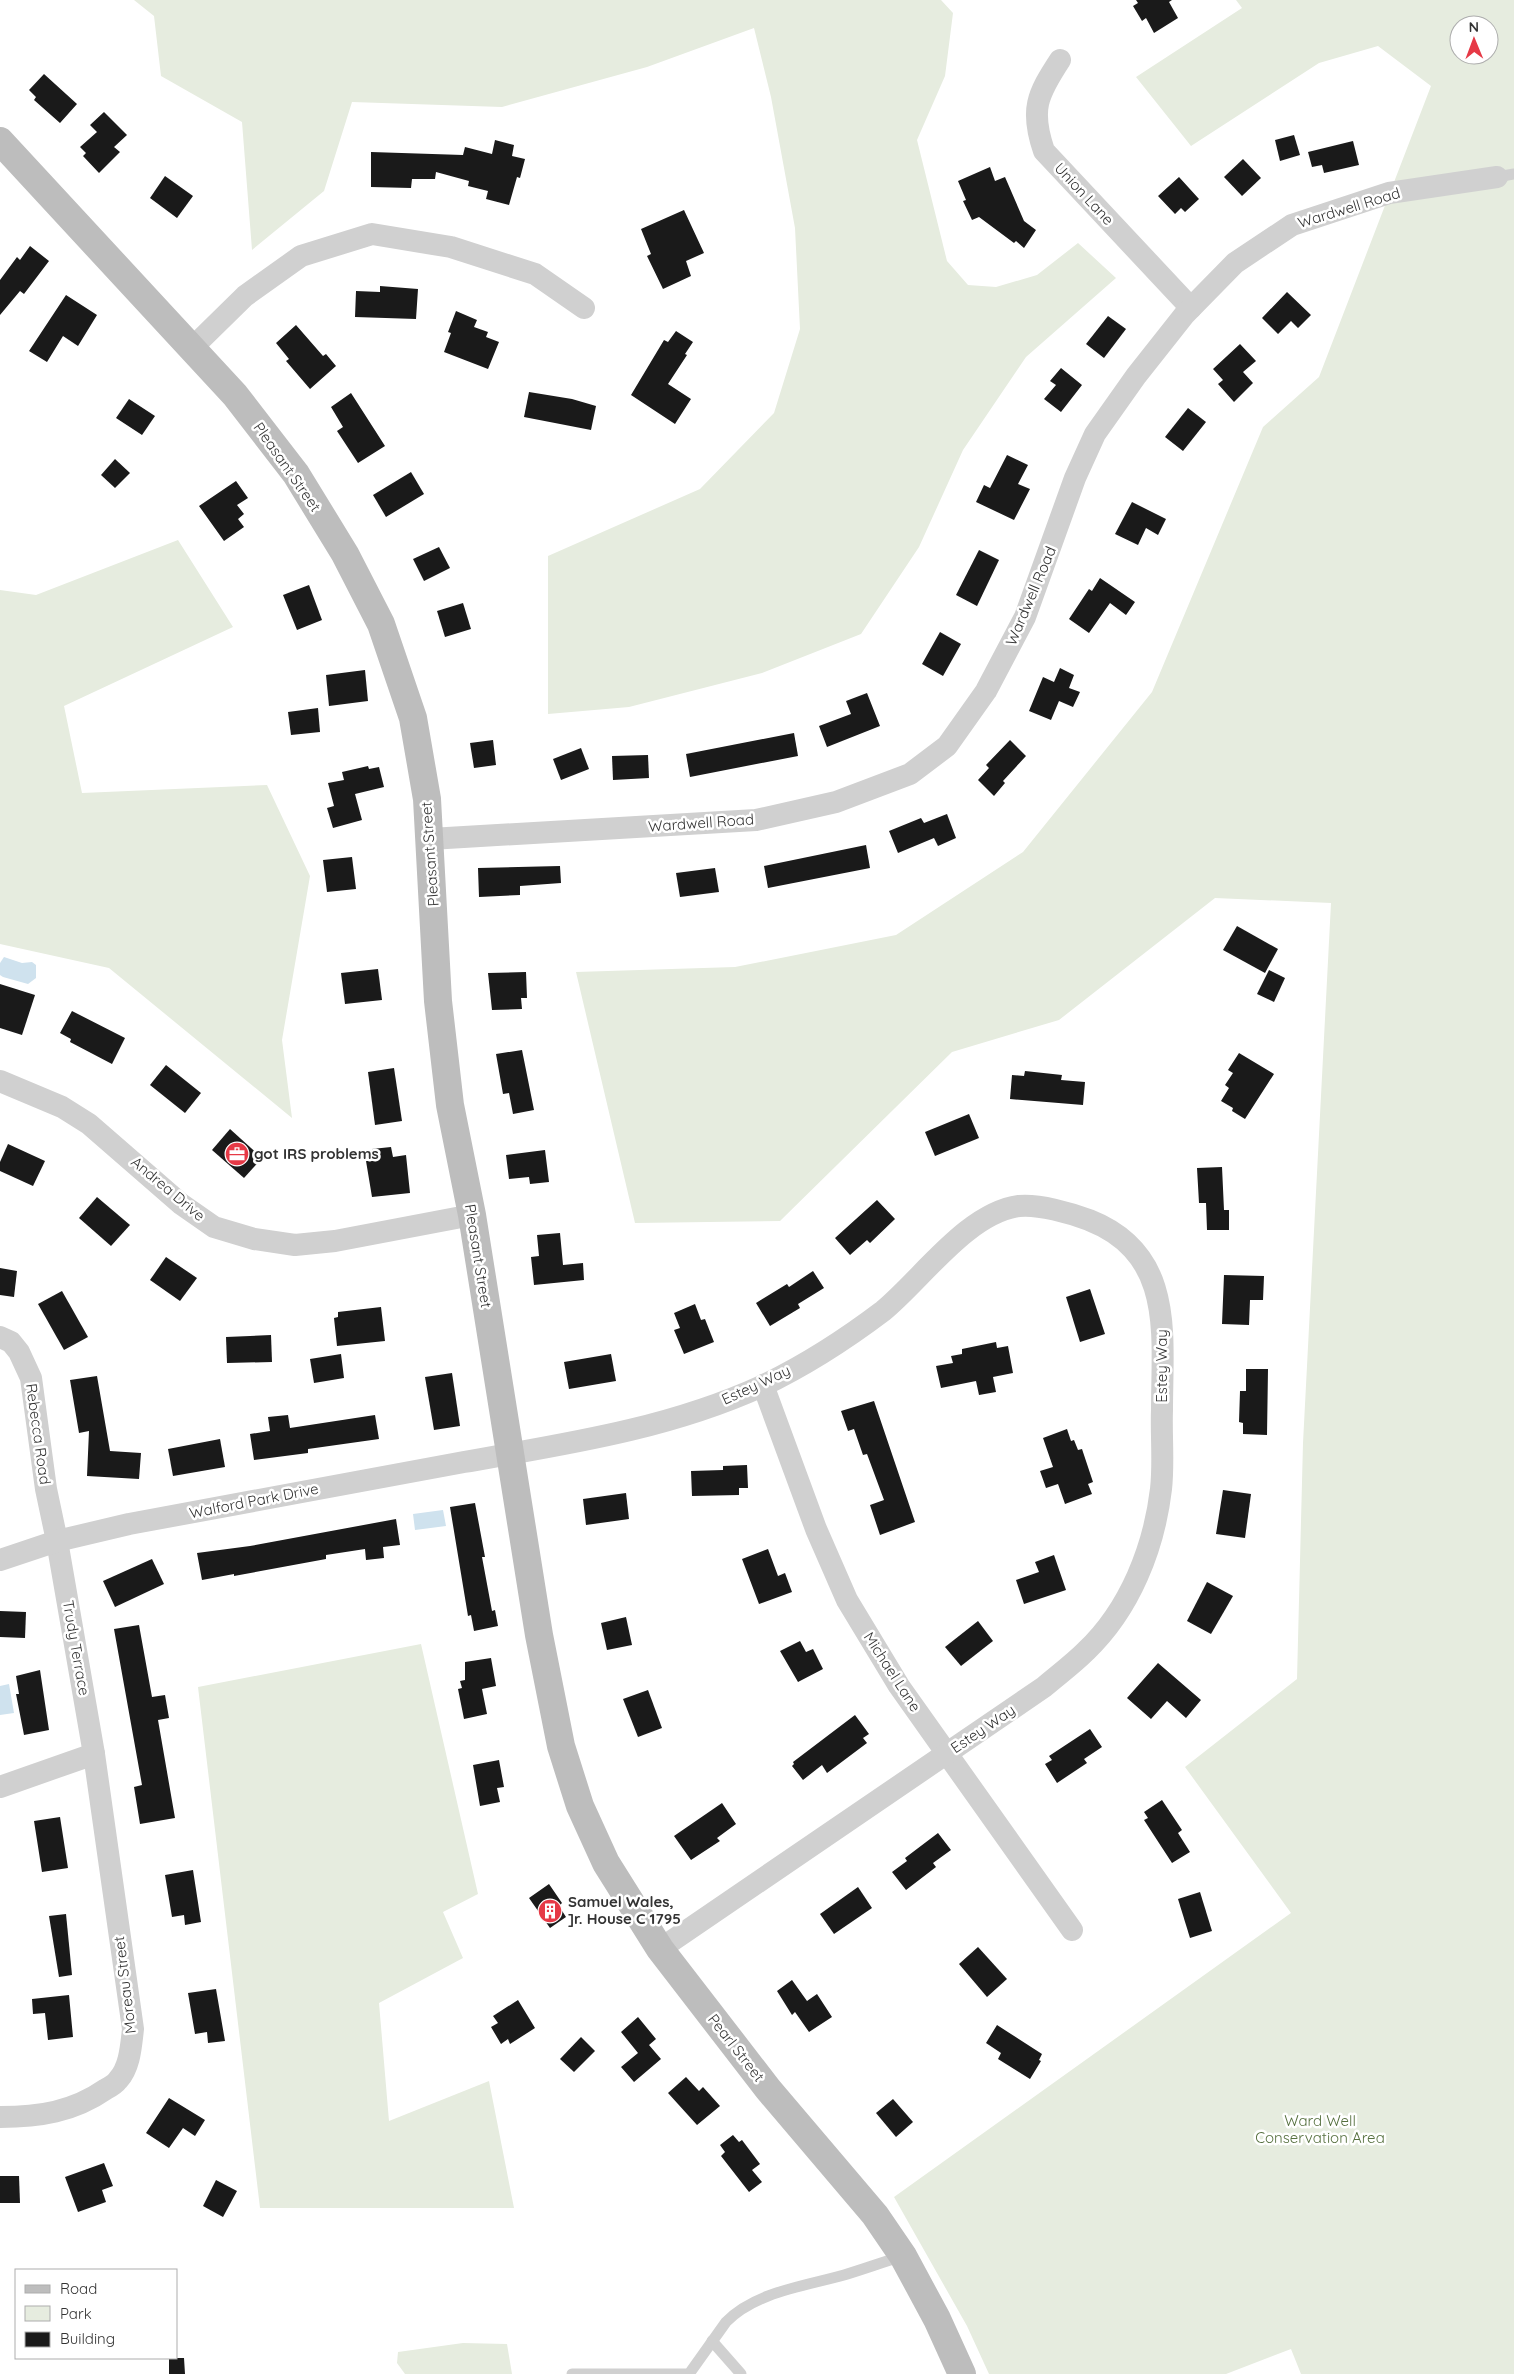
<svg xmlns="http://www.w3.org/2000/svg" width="1514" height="2374" font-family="Quicksand,sans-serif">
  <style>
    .green { fill: #e6ecdf; fill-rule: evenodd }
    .water { fill: #cfe2ee }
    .building { fill: #1a1a1a }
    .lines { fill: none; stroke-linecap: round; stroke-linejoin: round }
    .lane { stroke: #d0d0d0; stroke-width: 11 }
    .street { stroke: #d0d0d0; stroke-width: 22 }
    .secondary { stroke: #bdbdbd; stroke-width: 28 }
    .labels { text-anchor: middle; stroke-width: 5; stroke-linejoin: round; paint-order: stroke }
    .street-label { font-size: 15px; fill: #333; stroke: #fff }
    .poi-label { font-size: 15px; font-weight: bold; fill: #333; stroke: #fff; text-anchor: start }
    .park-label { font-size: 15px; fill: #56703f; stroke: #fff }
  </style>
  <rect width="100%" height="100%" fill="#fff"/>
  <g class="green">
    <polygon points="134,0 941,0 953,13 945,76 917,140 947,261 968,285 996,287 1037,275 1078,243 1116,278 1026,357 963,450 919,547 861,634 762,673 629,707 548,714 548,556 700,489 774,413 800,329 795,228 771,97 754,28 647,67 502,107 352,102 324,191 252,250 242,122 161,76 154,16"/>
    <path d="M1236 0H1514V2374H1301L1291 2349 1226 2374H989L967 2326 894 2197 1291 1913 1185 1767 1297 1679 1303 1443 1331 903 1215 898 1059 1020 952 1052 780 1221 635 1223 576 972 735 967 896 935 1023 852 1152 692 1263 427 1319 377 1431 86 1378 46 1319 63 1191 146 1136 77 1242 8ZM1459 25H1489V55H1459Z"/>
    <polygon points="178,540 233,627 64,706 82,793 267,785 310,876 282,1040 292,1118 109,968 0,944 0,590 36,595"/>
    <polygon points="421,1644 478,1894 443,1912 463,1958 379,2003 389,2121 489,2081 514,2208 260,2208 198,1687"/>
    <polygon points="463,2343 507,2344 512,2374 405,2374 397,2363 398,2352"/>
  </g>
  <g class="water">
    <polygon points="4,957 22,963 32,962 36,965 36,978 28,984 3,977 0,975 0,963"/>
    <polygon points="443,1510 446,1526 415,1530 413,1514"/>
    <polygon points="9,1684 14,1713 0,1715 0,1686"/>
  </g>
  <g class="building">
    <polygon points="1136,0 1172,0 1169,2 1178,18 1154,33 1146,18 1142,21 1133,6 1138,3"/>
    <polygon points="44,74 77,104 60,123 34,100 36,97 29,90"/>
    <polygon points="104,112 127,135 114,147 120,152 99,173 83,156 86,153 80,147 97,132 90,125"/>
    <polygon points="1294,135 1300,155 1280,161 1275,140"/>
    <polygon points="495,140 514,145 512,156 525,159 520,178 517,177 509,205 486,199 488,191 468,186 469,181 436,172 435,179 412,179 411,188 371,187 371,152 463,155 465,147 492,154"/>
    <polygon points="1353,141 1359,165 1324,173 1322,165 1312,167 1308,152"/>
    <polygon points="1243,159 1261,178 1242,196 1224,177"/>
    <polygon points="990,167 995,181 1005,177 1024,221 1036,230 1024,248 1016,241 1014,243 979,217 972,220 963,201 966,200 958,181"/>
    <polygon points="165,176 193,196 177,218 150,198"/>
    <polygon points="1179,177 1199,199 1185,212 1181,208 1175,214 1158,196"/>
    <polygon points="684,210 704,253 686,261 691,276 663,289 647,256 651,254 641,229"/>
    <polygon points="30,246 49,261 24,294 20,291 0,315 0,280 17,257 20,260"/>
    <polygon points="380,286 418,289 416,319 355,317 356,291 380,292"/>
    <polygon points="1287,292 1311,315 1298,328 1291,321 1278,334 1262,318"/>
    <polygon points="66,295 97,315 78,346 63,336 47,362 29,351"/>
    <polygon points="456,311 477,320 474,327 488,332 486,337 499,342 488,369 444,352 451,333 448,332"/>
    <polygon points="1108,316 1126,329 1104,358 1086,344"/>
    <polygon points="296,325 323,356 326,354 336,366 310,389 286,361 289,359 276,343"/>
    <polygon points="676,331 693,342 685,354 687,355 668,384 691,399 675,424 631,395 664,340 668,342"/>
    <polygon points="1240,344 1256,361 1243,372 1253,383 1234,402 1218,384 1223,380 1213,369"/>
    <polygon points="1061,368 1082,385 1061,412 1044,399 1056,385 1050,381"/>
    <polygon points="529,392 572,399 596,406 591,430 524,417"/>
    <polygon points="351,393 385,446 358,463 337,431 343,427 331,407"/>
    <polygon points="129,399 155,416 142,435 116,418"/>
    <polygon points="1188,408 1206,422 1183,451 1165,437"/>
    <polygon points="1007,455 1028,465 1018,484 1030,489 1014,520 976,502 984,485 990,488"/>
    <polygon points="115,459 130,473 115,488 101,475"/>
    <polygon points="411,472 424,494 386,517 373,495"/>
    <polygon points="236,481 248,498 237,505 244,514 238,519 244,527 224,541 199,506"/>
    <polygon points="1132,502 1166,519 1158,535 1146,528 1138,545 1115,534"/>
    <polygon points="439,547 450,568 424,581 413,559"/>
    <polygon points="979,550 999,560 977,606 956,595"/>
    <polygon points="1100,578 1135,602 1126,615 1110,603 1089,633 1069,619 1089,589 1092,591"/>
    <polygon points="309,585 322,620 297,630 283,595"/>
    <polygon points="463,603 471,629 445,637 437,611"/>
    <polygon points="940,632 961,644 943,676 922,664"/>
    <polygon points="1060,668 1074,675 1069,688 1080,692 1073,707 1059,701 1051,720 1029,711 1043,677 1054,682"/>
    <polygon points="365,670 368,701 329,706 326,675"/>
    <polygon points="867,693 880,726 827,747 819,726 851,714 846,701"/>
    <polygon points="318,708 320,732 291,735 288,712"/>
    <polygon points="794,733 798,756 690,777 686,754"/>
    <polygon points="493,740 496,765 474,768 470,743"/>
    <polygon points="1010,740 1026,756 1003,781 1005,783 994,796 978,780 989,768 986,765"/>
    <polygon points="581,748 589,769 561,780 553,759"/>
    <polygon points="648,755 649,778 613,780 612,756"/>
    <polygon points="368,766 369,769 379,767 384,787 355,794 362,820 333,828 327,808 334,806 328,783 344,780 342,772"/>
    <polygon points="947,814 956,838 938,846 934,838 898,853 889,831 921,818 924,823"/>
    <polygon points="866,845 870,868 768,888 764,866"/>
    <polygon points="352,857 356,889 327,892 323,860"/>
    <polygon points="560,866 561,883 520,886 520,895 479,897 478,868"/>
    <polygon points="715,868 719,892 680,897 676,873"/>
    <polygon points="1237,926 1278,949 1265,973 1223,950"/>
    <polygon points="378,969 382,1000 345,1004 341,973"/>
    <polygon points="1269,970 1285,978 1274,1002 1257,994"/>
    <polygon points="526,972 527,998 521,998 522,1009 492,1010 488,973"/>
    <polygon points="0,984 35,995 22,1035 0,1028"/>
    <polygon points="72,1011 125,1038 112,1064 70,1042 71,1039 60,1033"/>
    <polygon points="522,1050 534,1110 513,1114 509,1093 503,1094 496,1054"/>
    <polygon points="1239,1053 1274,1074 1245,1119 1232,1111 1233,1108 1221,1101 1229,1088 1225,1085 1233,1073 1228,1070"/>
    <polygon points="166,1065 201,1093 185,1113 150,1085"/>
    <polygon points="394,1068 402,1121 375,1125 368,1072"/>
    <polygon points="1025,1071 1062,1075 1061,1080 1085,1082 1083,1105 1010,1099 1012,1075 1024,1076"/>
    <polygon points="969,1114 979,1138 935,1156 925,1132"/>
    <polygon points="230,1129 262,1158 244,1178 212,1150"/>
    <polygon points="8,1144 45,1161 33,1186 0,1171 0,1162"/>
    <polygon points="391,1147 393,1157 406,1155 410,1193 372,1197 366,1161 373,1161 372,1149"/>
    <polygon points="545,1150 549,1182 530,1184 529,1177 509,1179 506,1155"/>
    <polygon points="1222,1167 1224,1210 1229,1210 1229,1230 1207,1230 1206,1203 1199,1203 1197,1168"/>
    <polygon points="97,1197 130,1225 111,1246 79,1218"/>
    <polygon points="877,1200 895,1219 870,1243 867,1240 850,1255 835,1238"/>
    <polygon points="560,1233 563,1265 583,1263 584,1280 534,1285 531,1257 539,1256 537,1235"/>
    <polygon points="166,1257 197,1278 180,1301 150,1280"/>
    <polygon points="0,1268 17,1271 14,1297 0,1295"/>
    <polygon points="813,1271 824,1288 798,1304 800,1308 770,1326 756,1303 787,1284 789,1287"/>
    <polygon points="1224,1275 1264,1276 1263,1300 1250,1300 1249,1325 1222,1324"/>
    <polygon points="1090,1289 1105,1334 1080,1342 1066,1297"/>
    <polygon points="62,1291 88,1337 64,1350 38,1304"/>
    <polygon points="695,1304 701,1320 705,1319 714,1342 684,1354 674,1330 680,1328 674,1313"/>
    <polygon points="381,1307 385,1341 337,1346 334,1318 338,1317 338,1312"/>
    <polygon points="271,1335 272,1362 227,1363 226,1337"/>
    <polygon points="996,1342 997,1348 1008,1346 1013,1373 993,1377 996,1392 979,1395 976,1381 941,1388 936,1366 953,1363 951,1356 962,1354 962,1349"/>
    <polygon points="341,1354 344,1378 314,1383 310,1359"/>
    <polygon points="611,1354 616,1381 569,1389 564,1362"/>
    <polygon points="1246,1369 1268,1369 1267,1435 1243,1434 1243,1423 1239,1422 1240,1391 1246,1391"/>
    <polygon points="452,1373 460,1426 434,1430 425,1377"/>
    <polygon points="97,1376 110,1451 141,1453 139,1479 87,1476 89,1431 79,1433 70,1380"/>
    <polygon points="874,1401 915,1522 880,1535 870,1505 884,1500 867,1454 863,1455 854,1429 848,1431 841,1411"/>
    <polygon points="288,1415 290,1428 375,1415 379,1439 308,1449 308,1453 254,1460 250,1434 270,1431 268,1417"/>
    <polygon points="1067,1429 1071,1441 1074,1440 1078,1450 1082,1449 1093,1482 1088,1484 1092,1494 1065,1504 1058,1484 1046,1488 1040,1471 1053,1467 1043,1438"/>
    <polygon points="220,1439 225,1467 173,1476 168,1449"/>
    <polygon points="747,1465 748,1488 739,1488 739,1495 692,1496 691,1471 723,1470 723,1466"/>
    <polygon points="1223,1490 1251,1494 1245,1538 1216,1534"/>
    <polygon points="626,1493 629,1519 586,1525 583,1499"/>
    <polygon points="475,1503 485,1557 482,1557 492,1611 495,1610 498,1626 474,1631 471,1615 468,1616 450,1507"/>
    <polygon points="396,1519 400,1545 383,1547 384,1558 366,1560 365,1549 326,1555 326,1559 234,1576 234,1574 202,1580 197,1553 250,1546"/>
    <polygon points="768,1549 778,1576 785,1573 792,1592 759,1604 742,1559"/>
    <polygon points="1054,1555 1066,1590 1024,1604 1016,1580 1039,1572 1035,1562"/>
    <polygon points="152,1559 164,1584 115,1607 103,1581"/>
    <polygon points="1207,1582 1233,1596 1211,1634 1187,1621"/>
    <polygon points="0,1611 26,1612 25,1638 0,1637"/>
    <polygon points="626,1617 632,1645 607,1650 601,1623"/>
    <polygon points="978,1621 993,1641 961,1666 945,1647"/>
    <polygon points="139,1625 152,1697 165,1695 169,1718 158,1720 175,1818 140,1824 134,1787 142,1785 114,1629"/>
    <polygon points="800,1641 806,1652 813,1649 823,1669 798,1682 780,1651"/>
    <polygon points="491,1658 496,1686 482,1689 487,1714 464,1719 458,1689 462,1688 460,1681 465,1680 465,1662"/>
    <polygon points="1158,1663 1201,1700 1186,1718 1167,1701 1151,1719 1127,1698"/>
    <polygon points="40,1670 49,1730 24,1735 16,1694 19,1694 16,1676"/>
    <polygon points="648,1690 662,1728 638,1737 623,1699"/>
    <polygon points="855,1715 869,1734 863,1738 867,1743 827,1773 822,1765 803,1780 792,1766 794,1764 793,1762"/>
    <polygon points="1090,1729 1102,1747 1084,1759 1087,1763 1057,1783 1045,1764 1052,1760 1049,1756"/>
    <polygon points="499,1760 504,1787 497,1788 500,1802 480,1806 473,1765"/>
    <polygon points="1162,1800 1182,1830 1178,1833 1190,1852 1172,1863 1144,1820 1148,1818 1144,1812"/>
    <polygon points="722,1803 736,1824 717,1838 720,1841 691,1860 674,1836"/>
    <polygon points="60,1817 68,1868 42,1872 34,1821"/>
    <polygon points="938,1833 951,1850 933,1863 936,1867 906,1890 892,1872 907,1861 905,1858"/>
    <polygon points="193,1870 201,1922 185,1925 184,1915 172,1917 165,1875"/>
    <polygon points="549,1884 562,1903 559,1906 566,1917 550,1928 529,1898"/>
    <polygon points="858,1887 872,1908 834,1934 820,1914"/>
    <polygon points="1200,1892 1212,1931 1190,1938 1178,1899"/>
    <polygon points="66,1914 72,1975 59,1977 49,1916"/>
    <polygon points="978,1947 1007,1979 987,1997 959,1964"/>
    <polygon points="792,1980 807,2001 817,1994 832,2017 809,2032 795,2012 792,2015 777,1991"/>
    <polygon points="216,1989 225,2041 208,2043 207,2032 195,2034 188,1993"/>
    <polygon points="69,1995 73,2037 48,2040 45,2013 33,2014 32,1999"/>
    <polygon points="518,2000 535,2028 510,2044 508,2039 501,2044 491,2027 498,2023 493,2016"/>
    <polygon points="638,2017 656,2039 649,2045 661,2059 634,2082 621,2067 638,2053 621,2032"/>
    <polygon points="997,2025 1042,2054 1039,2060 1041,2061 1030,2079 998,2059 1001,2053 986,2043"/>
    <polygon points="581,2037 595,2051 574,2072 560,2059"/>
    <polygon points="686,2077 699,2091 703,2087 720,2106 697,2125 668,2093"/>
    <polygon points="169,2098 205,2120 195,2136 183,2128 169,2148 146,2133"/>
    <polygon points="893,2099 913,2122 896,2137 876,2113"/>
    <polygon points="733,2135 739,2142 742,2140 760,2164 752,2170 762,2182 749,2192 721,2156 725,2152 720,2145"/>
    <polygon points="104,2163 113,2186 102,2190 106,2202 78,2212 65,2177"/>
    <polygon points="0,2176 19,2176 20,2203 0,2203"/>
    <polygon points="216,2180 237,2191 223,2217 203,2206"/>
    <polygon points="169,2358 184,2358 185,2374 169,2374"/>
  </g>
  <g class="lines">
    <g class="lane">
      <polyline points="1497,177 1514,174"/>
      <polyline points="712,2341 741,2374"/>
      <path d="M572 2374H689L726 2322C755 2292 805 2286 844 2275 864 2269 883 2262 903 2256"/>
    </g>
    <g class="street">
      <path d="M1060 60C1037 95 1030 110 1044 151L1191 308"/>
      <polyline points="192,348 245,296 301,256 372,234 451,247 535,274 584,308"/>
      <polyline points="430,839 756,820 836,802 910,774 947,746 986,691 1025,617 1075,478 1095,434 1136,376 1185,314 1235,263 1292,225 1389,193 1497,177"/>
      <polyline points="0,1081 62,1107 89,1124 181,1204 214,1227 254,1239 295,1245 335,1241 472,1215"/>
      <polyline points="0,1337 11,1342 19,1352 31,1378 46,1489 57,1541 94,1754"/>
      <polyline points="763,1385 816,1529 847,1600 899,1686 1072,1930"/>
      <path d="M0 1560 57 1541 129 1524C241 1503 352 1483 464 1462 565 1444 668 1429 762 1386 804 1366 846 1339 883 1311 922 1279 967 1213 1019 1206 1039 1204 1070 1213 1089 1220 1175 1254 1162 1334 1162 1410 1161 1436 1164 1463 1161 1489 1154 1548 1130 1609 1086 1651 1073 1664 1058 1675 1044 1687L660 1949"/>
      <path d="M0 1787 94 1754 133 2029C131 2046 130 2067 118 2080 115 2084 110 2087 106 2089 73 2112 39 2117 0 2117"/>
    </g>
    <polyline class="secondary" points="0,141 235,395 296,474 345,554 381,624 413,718 427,799 438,1001 450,1105 472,1215 539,1635 561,1746 580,1806 606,1863 660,1949 768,2089 875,2215 903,2256 937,2319 962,2374"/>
  </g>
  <defs>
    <g id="office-disc" transform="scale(1.25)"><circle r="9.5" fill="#e63946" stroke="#fff"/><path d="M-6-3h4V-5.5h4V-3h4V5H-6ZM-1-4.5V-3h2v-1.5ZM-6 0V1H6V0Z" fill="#fff"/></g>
    <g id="building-disc" transform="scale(1.25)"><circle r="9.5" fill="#e63946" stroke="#fff"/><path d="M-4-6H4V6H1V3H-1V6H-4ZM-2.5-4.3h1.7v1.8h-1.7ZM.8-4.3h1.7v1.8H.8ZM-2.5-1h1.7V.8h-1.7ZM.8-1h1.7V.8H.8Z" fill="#fff"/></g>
  </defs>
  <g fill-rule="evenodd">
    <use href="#office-disc" x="237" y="1154"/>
    <use href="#building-disc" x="550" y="1911"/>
  </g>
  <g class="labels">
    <g class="street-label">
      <text transform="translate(1084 194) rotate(47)" y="5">Union Lane</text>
      <text transform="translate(1349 208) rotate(-17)" y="5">Wardwell Road</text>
      <text transform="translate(287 467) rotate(55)" y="5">Pleasant Street</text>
      <text transform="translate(1031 596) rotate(-67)" y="5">Wardwell Road</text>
      <text transform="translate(701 823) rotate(-4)" y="5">Wardwell Road</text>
      <text transform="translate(430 854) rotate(-94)" y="5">Pleasant Street</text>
      <text transform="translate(168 1189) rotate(40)" y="5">Andrea Drive</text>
      <text transform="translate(478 1256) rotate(81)" y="5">Pleasant Street</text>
      <text transform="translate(1162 1366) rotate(-90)" y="5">Estey Way</text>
      <text transform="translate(756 1385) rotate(-25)" y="5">Estey Way</text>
      <text transform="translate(38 1434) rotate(82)" y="5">Rebecca Road</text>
      <text transform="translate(254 1501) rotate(-11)" y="5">Walford Park Drive</text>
      <text transform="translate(76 1648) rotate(80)" y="5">Trudy Terrace</text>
      <text transform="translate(892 1672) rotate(57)" y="5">Michael Lane</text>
      <text transform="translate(983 1729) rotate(-34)" y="5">Estey Way</text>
      <text transform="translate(125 1985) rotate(-97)" y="5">Moreau Street</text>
      <text transform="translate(736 2048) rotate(52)" y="5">Pearl Street</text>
    </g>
    <g class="poi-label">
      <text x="254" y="1159">got IRS problems</text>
      <text x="568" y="1907">Samuel Wales,<tspan x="568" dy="17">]r. House C 1795</tspan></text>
    </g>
    <g class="park-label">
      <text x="1320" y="2126">Ward Well<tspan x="1320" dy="17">Conservation Area</tspan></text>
    </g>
  </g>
  <rect x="15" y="2269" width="162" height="90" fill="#ffffff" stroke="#adadad"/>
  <rect x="25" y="2285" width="25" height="8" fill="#bdbdbd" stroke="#adadad"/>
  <text x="60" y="2294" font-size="15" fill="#333333">Road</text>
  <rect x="25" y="2306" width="25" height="15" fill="#e6ecdf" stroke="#adadad"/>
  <text x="60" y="2319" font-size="15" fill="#333333">Park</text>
  <rect x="25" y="2332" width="25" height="15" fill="#1a1a1a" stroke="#adadad"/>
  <text x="60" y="2344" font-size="15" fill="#333333">Building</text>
  <g transform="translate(1474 40) rotate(359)"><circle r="24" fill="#ffffff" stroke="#adadad"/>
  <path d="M0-4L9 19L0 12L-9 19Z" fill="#e63946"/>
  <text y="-8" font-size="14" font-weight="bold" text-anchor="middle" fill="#333333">N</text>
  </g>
</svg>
